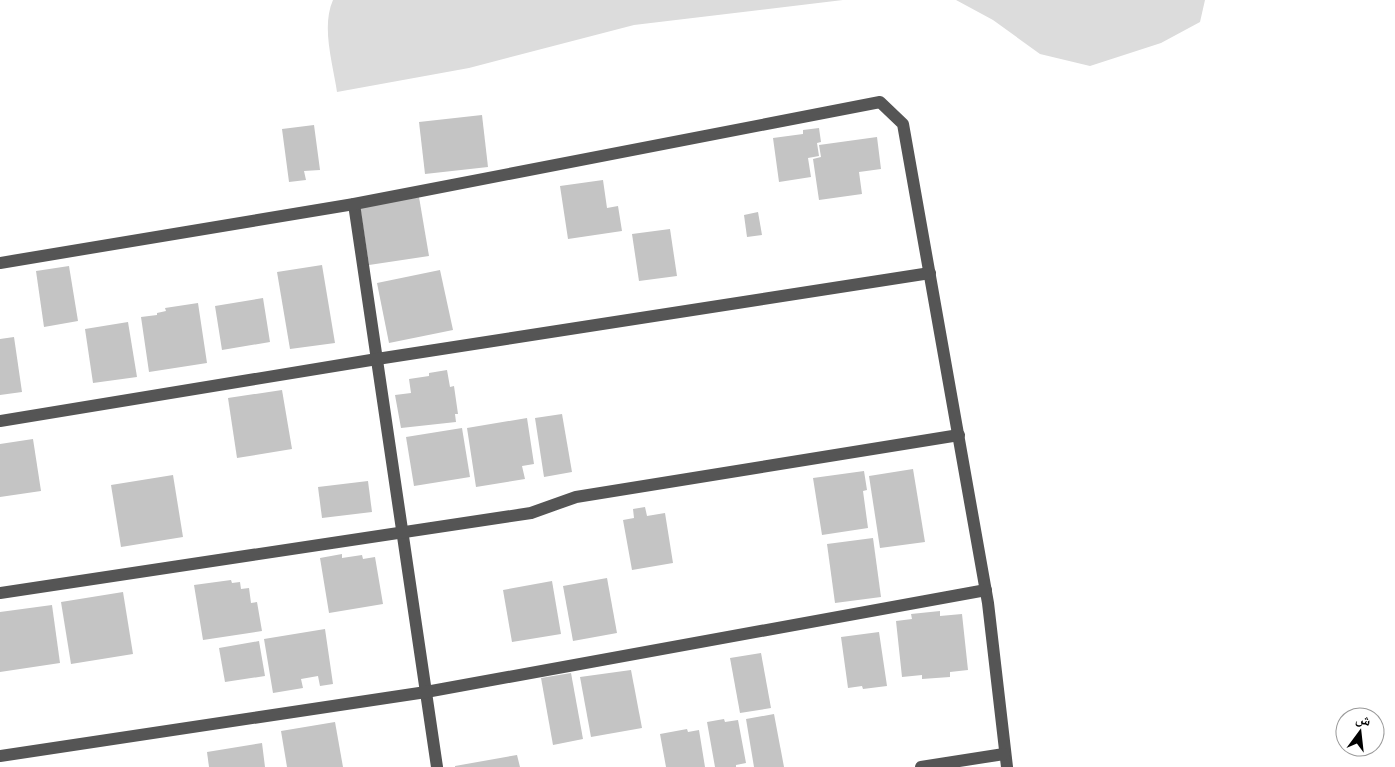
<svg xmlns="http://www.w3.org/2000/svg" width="1395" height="767" font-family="Raleway,'Noto Naskh Arabic',sans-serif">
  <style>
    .green { fill: #dcdcdc }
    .building { fill: #c4c4c4 }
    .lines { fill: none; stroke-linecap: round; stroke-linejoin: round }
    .minor { stroke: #555; stroke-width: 12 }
  </style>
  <rect width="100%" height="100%" fill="#fff"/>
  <g class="green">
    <path d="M333 0H843L634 25 469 68 337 92C333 64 321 27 333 0Z"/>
    <polygon points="956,0 1205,0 1200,22 1161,43 1090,66 1040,54 993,20"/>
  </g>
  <g class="building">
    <polygon points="482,115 488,167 425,174 419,122"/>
    <polygon points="314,125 320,170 304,171 306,180 289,182 282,129"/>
    <polygon points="819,128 821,142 817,143 819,156 808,158 811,177 779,182 773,138 803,134 803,130"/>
    <polygon points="877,137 881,169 859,172 862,194 819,200 813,159 821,157 819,145"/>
    <polygon points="603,180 607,208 618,206 622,231 568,239 560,186"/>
    <polygon points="419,197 429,256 369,265 360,206"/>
    <polygon points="758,212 762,235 747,237 744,215"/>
    <polygon points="670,229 677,276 639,281 632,234"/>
    <polygon points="322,265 335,343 290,349 277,272"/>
    <polygon points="69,266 78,321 44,327 36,271"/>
    <polygon points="440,270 453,330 389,343 377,283"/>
    <polygon points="263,298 270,342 222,350 215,306"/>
    <polygon points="198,303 207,363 149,372 141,317 157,315 157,313 166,311 165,308"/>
    <polygon points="128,322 137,377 93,383 85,329"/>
    <polygon points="14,337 22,392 0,395 0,339"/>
    <polygon points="447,370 450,387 454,386 458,414 455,414 456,422 401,428 395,395 411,393 409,379 429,376 429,373"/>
    <polygon points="282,390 292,449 237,458 228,398"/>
    <polygon points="562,414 572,472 544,477 535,418"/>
    <polygon points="527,418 534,464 522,466 525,479 476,487 467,428"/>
    <polygon points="462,428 470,477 414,486 406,437"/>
    <polygon points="33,439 41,491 0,497 0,444"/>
    <polygon points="913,469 925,542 880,548 869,476"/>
    <polygon points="864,471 867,490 863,491 868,528 822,535 813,478"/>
    <polygon points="173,475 183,537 121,547 111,485"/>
    <polygon points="368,481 372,512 322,518 318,487"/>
    <polygon points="645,507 647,516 665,513 673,563 632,570 623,520 634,518 633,509"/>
    <polygon points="873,538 881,597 835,603 827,544"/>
    <polygon points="342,554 342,558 362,555 363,559 375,557 383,604 329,613 320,558"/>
    <polygon points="607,578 617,633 573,641 563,586"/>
    <polygon points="231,580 232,583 240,582 241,589 249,588 251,603 257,602 262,631 203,640 194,585"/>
    <polygon points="552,581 561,634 512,642 503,590"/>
    <polygon points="123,592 133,654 71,664 61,602"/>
    <polygon points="52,605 60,663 0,672 0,612"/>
    <polygon points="940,611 940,616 962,614 968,670 950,672 950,677 922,679 922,675 902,677 896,621 912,619 911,614"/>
    <polygon points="325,629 333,684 320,686 318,676 301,679 303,688 273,693 264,639"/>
    <polygon points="879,632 887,686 863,689 862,686 848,688 841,637"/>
    <polygon points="259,641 265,676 225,682 219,648"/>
    <polygon points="761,653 771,708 740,713 730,658"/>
    <polygon points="631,670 642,728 591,737 580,677"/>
    <polygon points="571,673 583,739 553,745 541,678"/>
    <polygon points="774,714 784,767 754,767 746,719"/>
    <polygon points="724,719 725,722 738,720 746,763 736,765 736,767 715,767 707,722"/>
    <polygon points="335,722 343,767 287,767 281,731"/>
    <polygon points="687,729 688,732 699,730 705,767 666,767 660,734"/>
    <polygon points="262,743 265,767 209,767 207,752"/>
    <polygon points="517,755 520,767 455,767 455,766"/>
  </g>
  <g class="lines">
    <g class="minor">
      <polyline points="354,204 437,767"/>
      <polyline points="0,263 354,204 880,102 903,124 988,603 1007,767"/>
      <polyline points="0,421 377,359 930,273"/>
      <polyline points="0,593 531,513 576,497 959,435"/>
      <polyline points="0,756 426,692 986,590"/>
      <polyline points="921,767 1004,754"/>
    </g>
  </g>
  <g transform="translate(1360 732) rotate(15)"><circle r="24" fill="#ffffff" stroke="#999999"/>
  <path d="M0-4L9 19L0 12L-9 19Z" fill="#000000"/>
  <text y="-8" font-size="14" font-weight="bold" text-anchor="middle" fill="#000000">ش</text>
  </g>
</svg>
